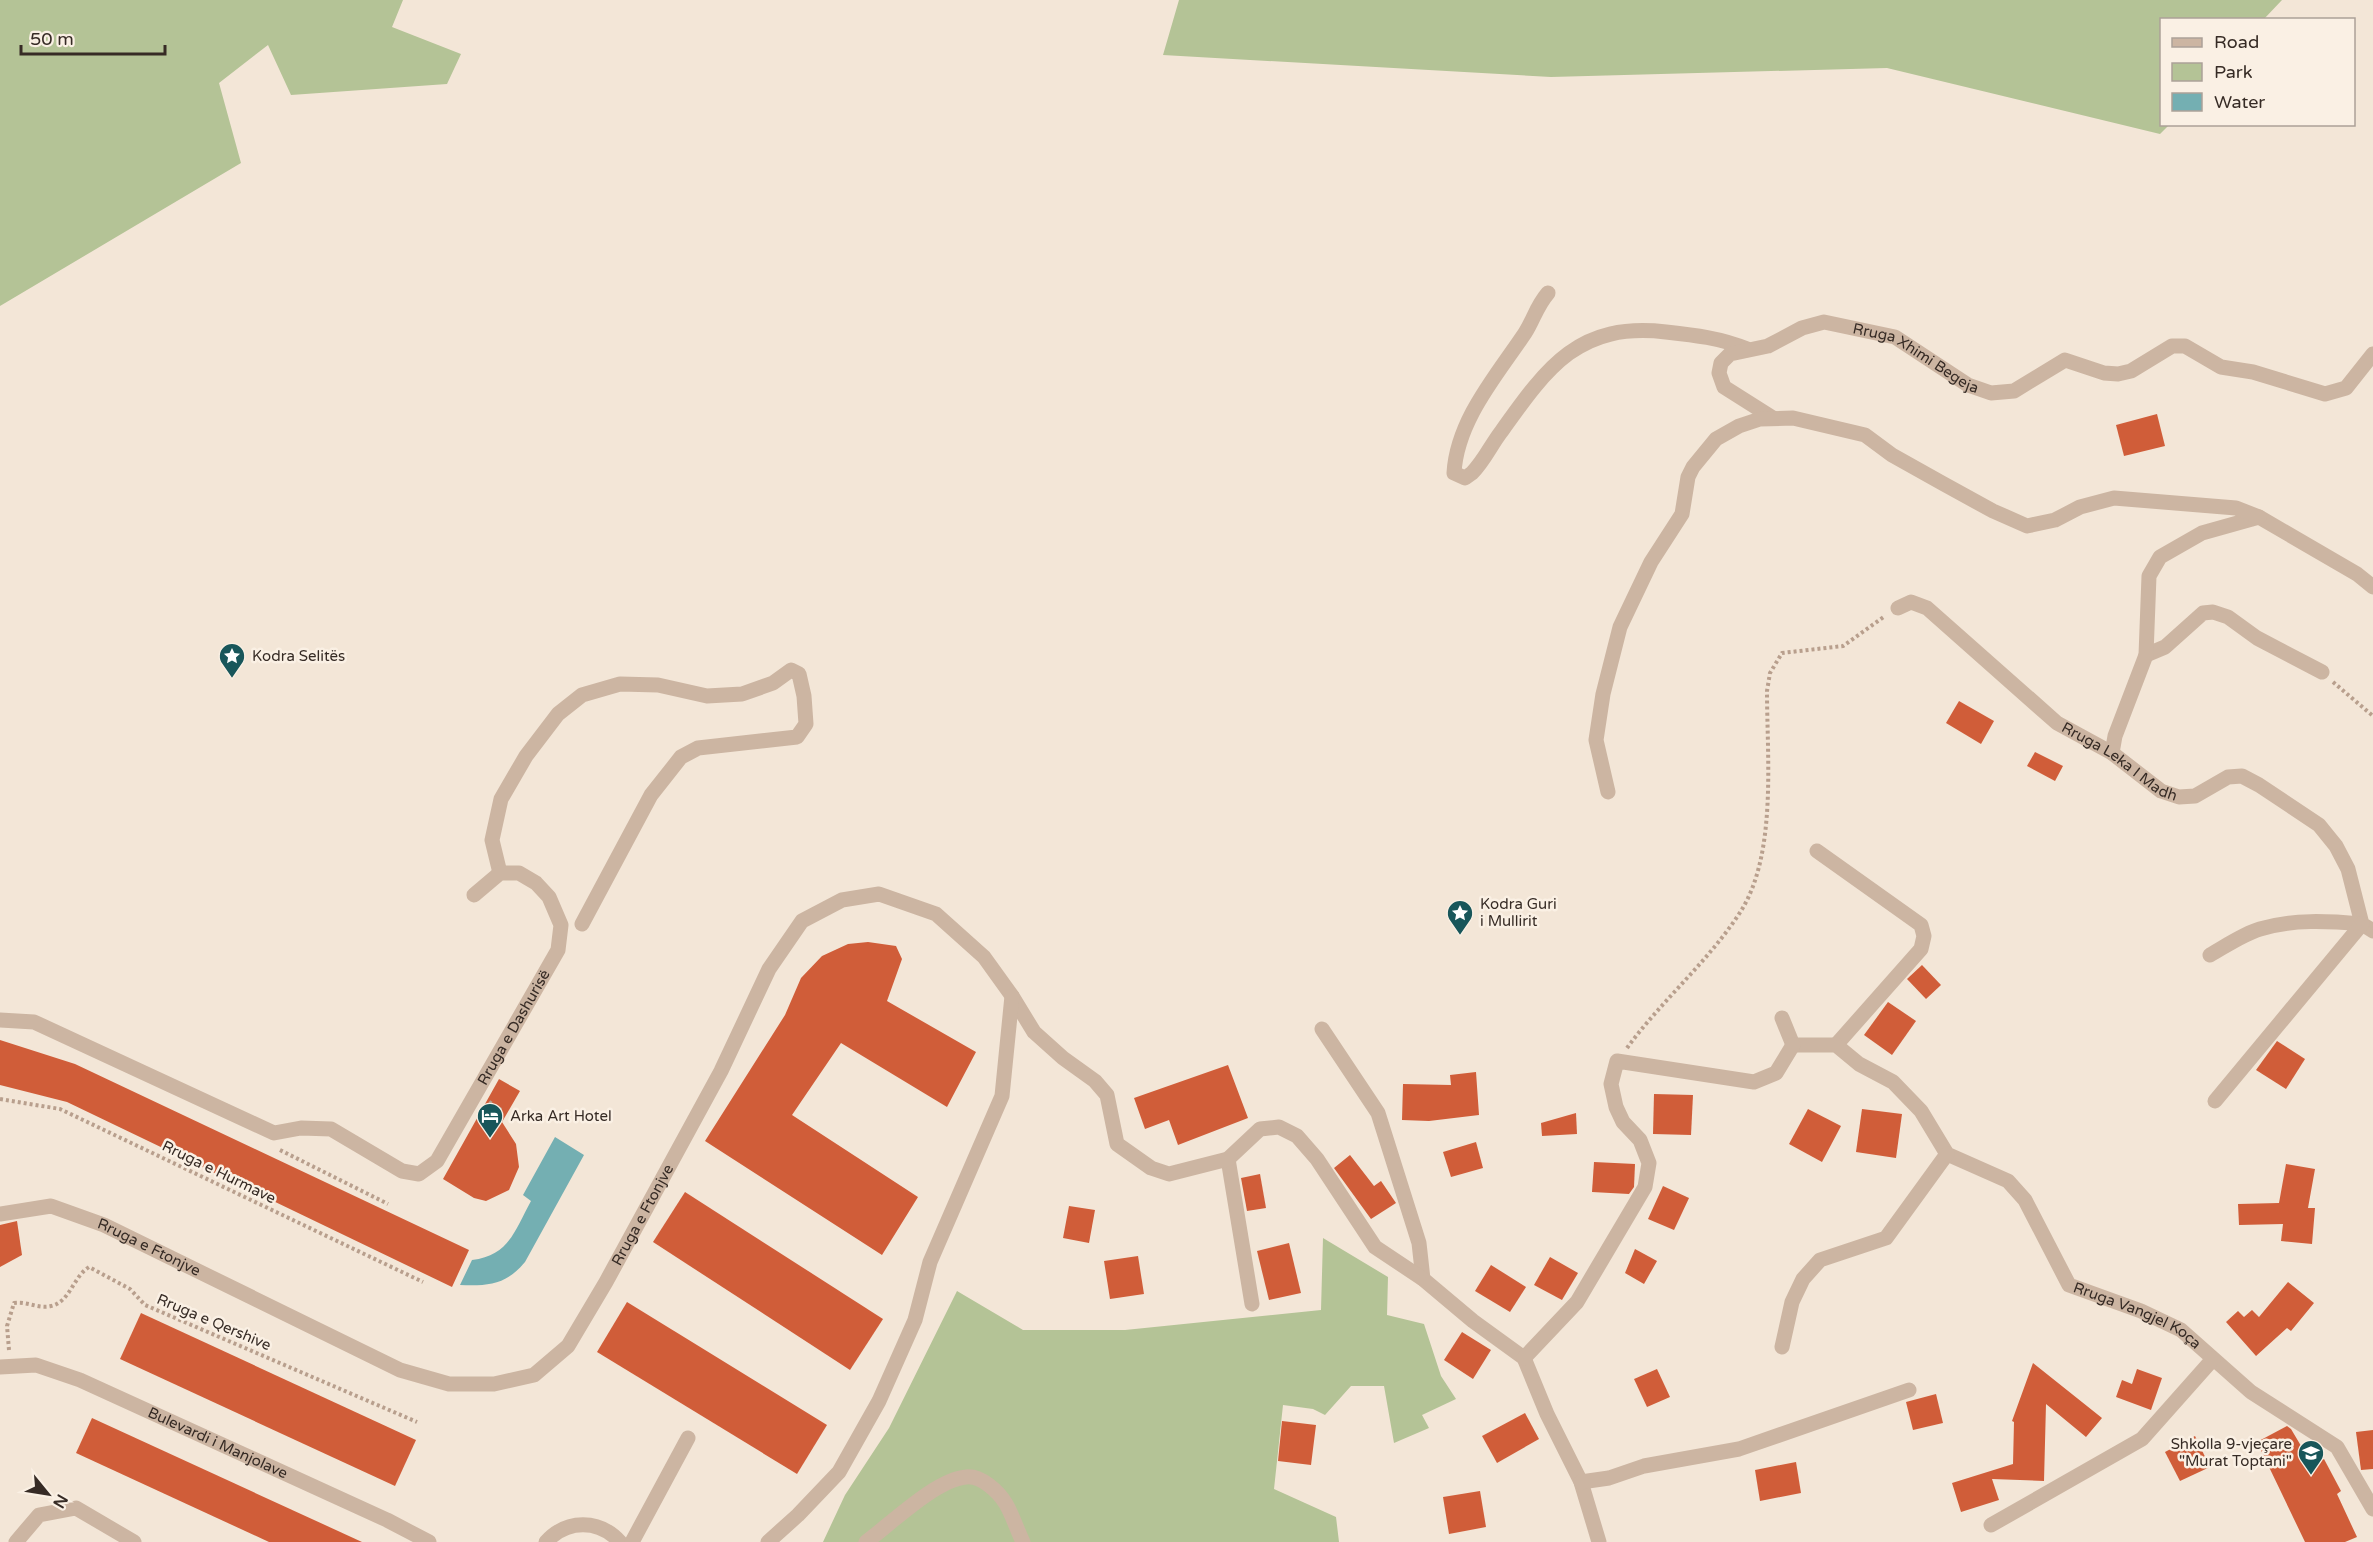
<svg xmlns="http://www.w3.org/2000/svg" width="2373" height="1542" font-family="'Varela Round',sans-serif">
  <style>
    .green { fill: #b4c396 }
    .water { fill: #74afb2 }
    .building { fill: #d05d39 }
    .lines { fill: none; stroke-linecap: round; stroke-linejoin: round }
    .path { stroke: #b89f8d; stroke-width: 4; stroke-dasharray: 3 3; stroke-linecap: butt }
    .minor { stroke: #ccb5a2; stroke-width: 15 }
    .labels { text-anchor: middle; stroke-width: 5; stroke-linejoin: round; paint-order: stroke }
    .street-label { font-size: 15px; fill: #362b25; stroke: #faf0e4 }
    .poi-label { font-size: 15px; fill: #362b25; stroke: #faf0e4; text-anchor: start }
  </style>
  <rect width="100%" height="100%" fill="#f3e6d7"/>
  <g class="green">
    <polygon points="0,0 403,0 392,27 461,54 447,84 291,95 268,45 219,83 241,163 0,306"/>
    <polygon points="1179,0 2282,0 2264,19 2162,20 2162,124 2169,125 2160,134 1887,68 1551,77 1163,55"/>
    <polygon points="1323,1238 1388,1277 1387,1315 1424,1324 1441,1376 1456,1399 1422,1415 1429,1428 1394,1443 1384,1386 1351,1386 1325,1415 1313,1409 1283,1405 1274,1489 1336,1517 1339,1542 823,1542 845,1495 889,1428 957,1291 1023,1330 1125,1330 1321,1310"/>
  </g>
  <path class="water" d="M555 1137 584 1155 525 1262C506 1285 488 1286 460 1285L472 1260C509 1256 515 1230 531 1201L523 1195Z"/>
  <g class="building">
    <polygon points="2157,414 2165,446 2124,456 2116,425"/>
    <polygon points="1959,701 1994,721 1981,744 1946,723"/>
    <polygon points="2035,752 2063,766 2055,781 2027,766"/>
    <polygon points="868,942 896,946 902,959 887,1001 976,1052 947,1107 841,1043 792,1115 918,1197 882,1255 705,1141 785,1015 801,978 822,956 848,944"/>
    <polygon points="1922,965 1941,985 1926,999 1907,979"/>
    <polygon points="1888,1002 1916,1021 1892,1055 1864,1035"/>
    <polygon points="0,1040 75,1064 469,1250 452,1287 67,1102 0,1085"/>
    <polygon points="2277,1041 2305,1059 2286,1089 2256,1070"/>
    <polygon points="1228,1065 1248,1118 1178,1145 1169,1120 1145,1129 1134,1098"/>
    <polygon points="1476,1072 1479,1115 1429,1121 1402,1120 1403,1084 1451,1085 1450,1075"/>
    <polygon points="499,1079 520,1091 502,1122 516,1144 519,1167 509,1190 486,1201 474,1198 443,1179"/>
    <polygon points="1654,1094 1693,1095 1691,1135 1653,1134"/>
    <polygon points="1808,1109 1841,1126 1822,1162 1789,1144"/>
    <polygon points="1862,1109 1902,1114 1896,1158 1856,1152"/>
    <polygon points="1576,1113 1577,1134 1542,1136 1541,1123"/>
    <polygon points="1476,1142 1483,1168 1451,1177 1443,1152"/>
    <polygon points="1350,1155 1374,1186 1381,1181 1396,1203 1371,1219 1334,1168"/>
    <polygon points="1594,1162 1635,1164 1634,1187 1629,1194 1592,1192"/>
    <polygon points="2286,1164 2315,1169 2308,1208 2315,1208 2312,1244 2281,1241 2283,1224 2239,1225 2238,1204 2279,1203"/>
    <polygon points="1260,1174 1266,1208 1247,1211 1241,1178"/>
    <polygon points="1663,1186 1689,1198 1674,1230 1648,1219"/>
    <polygon points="685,1192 883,1319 850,1370 653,1242"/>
    <polygon points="1069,1206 1095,1210 1089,1243 1063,1238"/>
    <polygon points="17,1221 22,1255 0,1267 0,1225"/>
    <polygon points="1289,1243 1301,1293 1269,1300 1257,1251"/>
    <polygon points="1635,1249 1657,1261 1644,1284 1625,1273"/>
    <polygon points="1138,1256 1144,1294 1110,1299 1104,1261"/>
    <polygon points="1550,1257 1578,1273 1562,1300 1534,1285"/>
    <polygon points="1491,1265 1526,1287 1510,1312 1475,1291"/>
    <polygon points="2288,1282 2314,1303 2291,1331 2287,1328 2256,1356 2226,1322 2238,1311 2244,1317 2252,1310 2259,1317"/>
    <polygon points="627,1302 827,1425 797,1474 597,1352"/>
    <polygon points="141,1313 416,1440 395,1486 120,1359"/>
    <polygon points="1462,1332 1491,1350 1473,1379 1444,1360"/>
    <polygon points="2033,1363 2102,1418 2086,1437 2046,1404 2044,1481 1992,1479 1999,1500 1961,1512 1952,1483 2013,1464 2014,1422 2012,1421"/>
    <polygon points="1657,1369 1670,1397 1647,1407 1634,1379"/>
    <polygon points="2137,1369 2162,1378 2151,1410 2116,1397 2122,1380 2132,1384"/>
    <polygon points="1936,1394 1943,1423 1913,1430 1906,1402"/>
    <polygon points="1525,1413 1539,1439 1497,1463 1482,1436"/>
    <polygon points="92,1418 362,1542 269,1542 76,1453"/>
    <polygon points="1282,1421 1316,1425 1311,1465 1278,1461"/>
    <polygon points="2287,1426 2291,1429 2313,1466 2324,1459 2341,1491 2337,1494 2357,1537 2345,1542 2305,1542 2257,1442"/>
    <polygon points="2373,1430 2373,1469 2361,1470 2356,1432"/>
    <polygon points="2195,1436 2210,1467 2180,1481 2165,1452"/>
    <polygon points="1796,1462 1801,1493 1760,1501 1755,1470"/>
    <polygon points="1480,1491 1486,1527 1449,1534 1443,1497"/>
  </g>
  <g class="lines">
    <g class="path">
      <polyline points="2333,682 2373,716"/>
      <path d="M1627 1048C1662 1000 1709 961 1741 911 1777 853 1767 758 1767 691L1770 673 1782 653 1843 646 1885 616"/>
      <polyline points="0,1099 60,1109 423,1282"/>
      <polyline points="489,1102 501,1110"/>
      <polyline points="280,1150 388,1204"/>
      <path d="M9 1350 7 1326 14 1303C27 1301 38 1309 51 1306 70 1302 73 1277 89 1267L130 1289 145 1305 417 1422"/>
    </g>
    <g class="minor">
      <path d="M1548 293C1536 307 1534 319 1525 333 1497 375 1457 420 1454 473L1465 478 1472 473C1484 461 1491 445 1501 432 1548 366 1579 322 1666 332 1694 335 1721 338 1747 349"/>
      <path id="s1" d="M1773 418 1724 387 1719 373 1721 363 1730 354 1768 346 1802 328 1824 322 1895 337 1968 385 1991 393 2014 391 2065 360 2104 373 2118 374 2131 371 2172 346H2185L2221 367 2253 372 2325 394 2346 388 2373 354"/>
      <path id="s2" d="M1898 608 1911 602 1927 608 2057 723 2112 753 2161 791 2179 797 2195 796 2228 777 2242 776 2259 785 2319 825 2336 846 2348 869 2362 924 2373 931"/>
      <polyline points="2146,655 2165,647 2203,613 2213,612 2228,617 2257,638 2322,672"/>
      <polyline points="2112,753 2115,736 2146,655 2149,576 2160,557 2202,533 2259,517 2357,574 2373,587"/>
      <polyline points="1608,792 1596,740 1603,694 1620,627 1651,562 1682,514 1688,477 1693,467 1716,439 1739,426 1760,419 1793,418 1865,435 1892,455 1942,483 1993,511 2027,526 2055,520 2080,507 2114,498 2236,508 2259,517"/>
      <polyline points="1817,851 1921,925 1924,936 1921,949 1836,1045"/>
      <polyline points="500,873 492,840 501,799 526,756 558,714 582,695 620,684 658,685 707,696 742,694 773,683 791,670 799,674 804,696 806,724 797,737 698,748 681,757 651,795 582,924"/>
      <path d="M2210 955C2226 946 2243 934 2260 929 2293 919 2328 921 2362 924"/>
      <path id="s3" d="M1782 1018 1793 1045H1836L1859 1064 1893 1082 1921 1111 1947 1154 2008 1181 2025 1200 2069 1285 2141 1311 2181 1330 2251 1392 2337 1447 2373 1509"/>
      <path id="s4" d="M0 1020 34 1022 274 1133 301 1128 331 1129 402 1171 419 1174 437 1161 558 950 561 925 549 897 536 883 519 873H500L474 895"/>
      <polyline points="1322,1029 1378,1113 1419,1243 1423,1279"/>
      <polyline points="2215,1101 2362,924"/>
      <polyline points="1228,1159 1252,1304"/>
      <path id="s5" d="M0 1214 51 1206 104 1225 400 1370 449 1384H494L534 1375 568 1346 606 1282 721 1071 769 969 802 921 842 900 879 894 936 914 984 957 1012 996 1034 1032 1063 1058 1095 1081 1107 1095 1117 1144 1151 1168 1169 1174 1228 1159 1260 1129 1279 1127 1297 1136 1317 1159 1375 1247 1423 1279 1473 1321 1524 1358 1547 1414 1581 1482 1599 1542"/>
      <polyline points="1782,1347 1792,1302 1803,1279 1820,1260 1886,1238 1947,1154"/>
      <polyline points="1524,1358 1577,1302 1645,1187 1649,1163 1640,1140 1623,1122 1616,1107 1611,1084 1617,1061 1754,1082 1776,1073 1793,1045"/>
      <path id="s6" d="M0 1367 36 1365 80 1380 387 1520 429 1542"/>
      <polyline points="1581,1482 1609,1478 1644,1466 1739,1449 1909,1390"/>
      <polyline points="1991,1525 2142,1439 2213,1359"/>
      <polyline points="16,1542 39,1515 76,1508 134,1542"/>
      <path d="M546 1542C567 1519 599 1519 620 1542"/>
      <polyline points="632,1542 688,1438"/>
      <polyline points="768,1542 798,1515 839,1472 879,1401 915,1320 930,1262 1002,1096 1012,996"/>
      <path d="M866 1542C892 1523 935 1480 966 1477 981 1475 999 1492 1006 1504 1013 1516 1017 1530 1023 1542"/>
    </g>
  </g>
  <defs>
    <g id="sight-pin" transform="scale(1.35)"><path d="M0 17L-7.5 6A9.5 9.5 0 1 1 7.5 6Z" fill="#18565a" stroke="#faf0e4"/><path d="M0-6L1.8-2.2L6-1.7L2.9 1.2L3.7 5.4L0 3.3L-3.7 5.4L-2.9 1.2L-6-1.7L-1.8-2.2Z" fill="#fff"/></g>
    <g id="hotel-pin" transform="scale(1.35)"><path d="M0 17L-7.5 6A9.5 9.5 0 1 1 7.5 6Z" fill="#18565a" stroke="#faf0e4"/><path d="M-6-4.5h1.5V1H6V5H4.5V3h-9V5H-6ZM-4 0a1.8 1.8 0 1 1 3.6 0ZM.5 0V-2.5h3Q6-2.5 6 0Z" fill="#fff"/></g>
    <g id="school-pin" transform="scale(1.35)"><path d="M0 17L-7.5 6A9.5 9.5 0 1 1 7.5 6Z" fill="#18565a" stroke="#faf0e4"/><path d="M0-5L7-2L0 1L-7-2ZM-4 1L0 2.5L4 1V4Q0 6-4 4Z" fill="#fff"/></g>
  </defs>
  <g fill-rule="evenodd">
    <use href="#sight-pin" x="232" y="656"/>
    <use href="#sight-pin" x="1460" y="913"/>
    <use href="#hotel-pin" x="490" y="1116"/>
    <use href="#school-pin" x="2311" y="1453"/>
  </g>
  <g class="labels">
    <g class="street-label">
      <text dy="5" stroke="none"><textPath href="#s1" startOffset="296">Rruga Xhimi Begeja</textPath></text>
      <text dy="5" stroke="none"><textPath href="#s2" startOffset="279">Rruga Leka I Madh</textPath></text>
      <text dy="5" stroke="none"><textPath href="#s4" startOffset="632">Rruga e Dashurisë</textPath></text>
      <text transform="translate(219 1172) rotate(26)" y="5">Rruga e Hurmave</text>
      <text dy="5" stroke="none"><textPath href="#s5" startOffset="770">Rruga e Ftonjve</textPath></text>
      <text dy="5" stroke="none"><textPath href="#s5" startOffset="158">Rruga e Ftonjve</textPath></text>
      <text dy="5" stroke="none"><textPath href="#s3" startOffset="494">Rruga Vangjel Koça</textPath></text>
      <text transform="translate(214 1322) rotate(23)" y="5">Rruga e Qershive</text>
      <text dy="5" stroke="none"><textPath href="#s6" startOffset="234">Bulevardi i Manjolave</textPath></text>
    </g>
    <g class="poi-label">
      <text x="252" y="661">Kodra Selitës</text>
      <text x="1480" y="909">Kodra Guri<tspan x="1480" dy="17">i Mullirit</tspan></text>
      <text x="510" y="1121">Arka Art Hotel</text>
      <text x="2292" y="1449" text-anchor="end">Shkolla 9-vjeçare<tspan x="2292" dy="17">"Murat Toptani"</tspan></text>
    </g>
  </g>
  <rect x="2160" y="18" width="195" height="108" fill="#faf0e4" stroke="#aca198" stroke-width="1.5"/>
  <rect x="2172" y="38" width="30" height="9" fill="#ccb5a2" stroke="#aca198" stroke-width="1.5"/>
  <text x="2214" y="48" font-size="18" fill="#362b25">Road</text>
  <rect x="2172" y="63" width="30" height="18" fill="#b4c396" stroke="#aca198" stroke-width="1.5"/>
  <text x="2214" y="78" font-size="18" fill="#362b25">Park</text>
  <rect x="2172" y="93" width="30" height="18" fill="#74afb2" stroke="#aca198" stroke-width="1.5"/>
  <text x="2214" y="108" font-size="18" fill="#362b25">Water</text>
  <g transform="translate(48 1494) rotate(120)" stroke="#faf0e4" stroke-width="4.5" paint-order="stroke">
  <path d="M0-4.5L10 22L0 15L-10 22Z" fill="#362b25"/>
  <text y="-9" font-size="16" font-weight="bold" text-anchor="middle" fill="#362b25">N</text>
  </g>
  <path d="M21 45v9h144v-9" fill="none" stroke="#362b25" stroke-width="3"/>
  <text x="30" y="45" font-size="18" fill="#362b25" stroke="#faf0e4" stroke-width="4.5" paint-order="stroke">50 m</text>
</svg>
